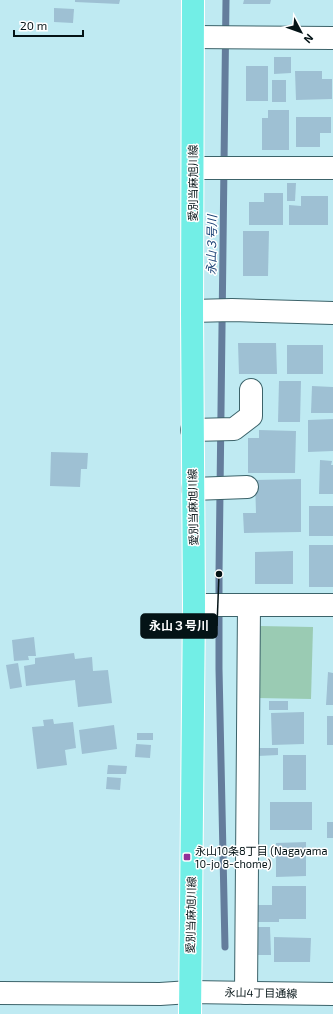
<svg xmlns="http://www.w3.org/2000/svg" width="333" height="1014" font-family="'Exo 2','Noto Sans JP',sans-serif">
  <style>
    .green { fill: #9acbb3 }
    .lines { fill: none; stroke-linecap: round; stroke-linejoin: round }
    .stream { stroke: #647d9c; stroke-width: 7 }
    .building { fill: #9ec0d3 }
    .minor-casing { stroke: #3c636a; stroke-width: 24 }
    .major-casing { stroke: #fff; stroke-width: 24 }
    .minor { stroke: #fff; stroke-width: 22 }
    .major { stroke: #72eee6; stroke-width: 22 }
    .poi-dot { fill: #923199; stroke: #fff; stroke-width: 1.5 }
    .labels { text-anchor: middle; stroke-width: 3; stroke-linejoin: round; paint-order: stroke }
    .street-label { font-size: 11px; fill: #041316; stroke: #fff }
    .poi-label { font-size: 11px; fill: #041316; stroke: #fff; text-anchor: start }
    .water-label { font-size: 12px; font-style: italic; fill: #194175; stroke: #fff }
    .leader { fill: none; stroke: #041316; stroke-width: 1.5 }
    .callout-dot { fill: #041316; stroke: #fff; stroke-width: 1.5 }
    .callout { fill: #041316; stroke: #041316; stroke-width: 1.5 }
    .callout-label { font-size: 12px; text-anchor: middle; font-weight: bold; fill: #fff }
  </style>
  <rect width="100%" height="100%" fill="#bfeaf2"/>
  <polygon class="green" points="259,626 313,627 311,699 257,698"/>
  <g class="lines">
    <polyline class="stream" points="225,947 219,669 219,574 226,0"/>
  </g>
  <g class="building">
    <polygon points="75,0 120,0 119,4 75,2"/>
    <polygon points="244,0 271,0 270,4 243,4"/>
    <polygon points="54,8 74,9 73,23 54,22"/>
    <polygon points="274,57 291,57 291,73 274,74"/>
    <rect x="246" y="66" width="22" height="35"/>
    <polygon points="295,71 322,71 322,79 332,79 332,99 296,100"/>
    <rect x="272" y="80" width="14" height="22"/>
    <polygon points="268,110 289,110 289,150 262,150 262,118 268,118"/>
    <polygon points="296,117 331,117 331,133 320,133 320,147 296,147"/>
    <polygon points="287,183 296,183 295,201 287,201"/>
    <polygon points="264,193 283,193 283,225 249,225 249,202 264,202"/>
    <polygon points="301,196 328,196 328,225 289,225 289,205 301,206"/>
    <polygon points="243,231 269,231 268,276 243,276"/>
    <polygon points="238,343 276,343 277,374 239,374"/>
    <rect x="287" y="345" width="36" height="29"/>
    <polygon points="279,381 301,381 300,422 278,422"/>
    <polygon points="312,386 333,387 333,413 311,413"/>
    <polygon points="333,419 333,451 308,452 308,420"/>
    <polygon points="259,430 296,431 295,473 248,473 248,438 259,438"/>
    <polygon points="51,452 88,453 87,469 81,469 80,487 50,486"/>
    <polygon points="320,460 332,461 331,465 333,465 333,494 319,494"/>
    <polygon points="301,479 301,532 244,533 243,513 256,513 255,480"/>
    <rect x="309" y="506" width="24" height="30"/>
    <rect x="309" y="545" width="24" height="42"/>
    <polygon points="293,551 293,584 255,584 255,552"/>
    <polygon points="34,637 36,656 28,656 29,660 14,661 12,640"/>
    <polygon points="74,653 75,659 92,657 93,671 108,670 112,703 78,707 75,680 26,686 24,666 35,664 35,658"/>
    <polygon points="18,663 22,687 10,689 6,665"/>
    <polygon points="328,672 333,673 333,705 326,705"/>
    <rect x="269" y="701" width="19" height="9"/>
    <polygon points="304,712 304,744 272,745 271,713"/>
    <rect x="327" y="716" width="6" height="29"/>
    <polygon points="53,719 54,724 73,722 76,748 65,750 67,765 37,769 32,727 44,726 43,720"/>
    <polygon points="114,725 117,749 82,754 79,730"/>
    <rect x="137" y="733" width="16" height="7"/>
    <polygon points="136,744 151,745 150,758 135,757"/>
    <polygon points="258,748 278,748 278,755 258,756"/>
    <rect x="283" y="755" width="23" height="35"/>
    <polygon points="108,765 127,766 126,774 107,774"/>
    <polygon points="107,777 121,778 120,790 106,789"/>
    <rect x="270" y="802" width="42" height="28"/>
    <rect x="327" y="822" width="6" height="16"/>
    <polygon points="306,842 306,876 276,877 276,843"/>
    <polygon points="272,886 306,886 306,919 279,919 279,922 258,922 257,905 272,905"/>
    <polygon points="257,927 270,927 271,955 257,955"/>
    <polygon points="274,937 311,938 310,962 274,962"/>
  </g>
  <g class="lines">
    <g class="minor-casing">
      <g id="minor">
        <polyline points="193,37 333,38"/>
        <polyline points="193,168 333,168"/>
        <polyline points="192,311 232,310 333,313"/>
        <polyline points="192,430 234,429 251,416 251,390"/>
        <polyline points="193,489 247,487"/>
        <polyline points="194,605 333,605"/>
        <polyline points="0,993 160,994 190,992 333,994"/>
        <polyline points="246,993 249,605"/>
      </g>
    </g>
    <g class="major-casing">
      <polyline id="major" points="190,1014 194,605 192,311 193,0"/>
    </g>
    <use href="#minor" class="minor"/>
    <use href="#major" class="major"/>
  </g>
  <rect class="poi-dot" x="183" y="853" width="8" height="8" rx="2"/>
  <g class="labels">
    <g class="street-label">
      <text transform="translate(193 183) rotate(-90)" y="4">愛別当麻旭川線</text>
      <text transform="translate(193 507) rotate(-91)" y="4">愛別当麻旭川線</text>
      <text transform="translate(191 915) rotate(-89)" y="4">愛別当麻旭川線</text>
      <text transform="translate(261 993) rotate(1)" y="4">永山4丁目通線</text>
    </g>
    <g class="poi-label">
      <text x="195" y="855">永山10条8丁目 (Nagayama<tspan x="195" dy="13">10-jo 8-chome)</tspan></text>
    </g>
    <g class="water-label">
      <text transform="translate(212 245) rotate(-89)" y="4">永山３号川</text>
    </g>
  </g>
  <path class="leader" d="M219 574L217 626"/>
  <circle class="callout-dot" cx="219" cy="574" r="4"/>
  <rect class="callout" x="141" y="614" width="76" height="24" rx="4"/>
  <g class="callout-label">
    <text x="179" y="630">永山３号川</text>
  </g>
  <g transform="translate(301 32) rotate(131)" stroke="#ffffff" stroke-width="3" paint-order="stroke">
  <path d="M0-3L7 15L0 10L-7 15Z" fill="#041316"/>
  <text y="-6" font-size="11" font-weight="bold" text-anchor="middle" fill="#041316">N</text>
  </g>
  <path d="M14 30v6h69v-6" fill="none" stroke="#041316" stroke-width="2"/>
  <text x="20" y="30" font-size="12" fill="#041316" stroke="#ffffff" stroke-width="3" paint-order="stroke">20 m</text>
</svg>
